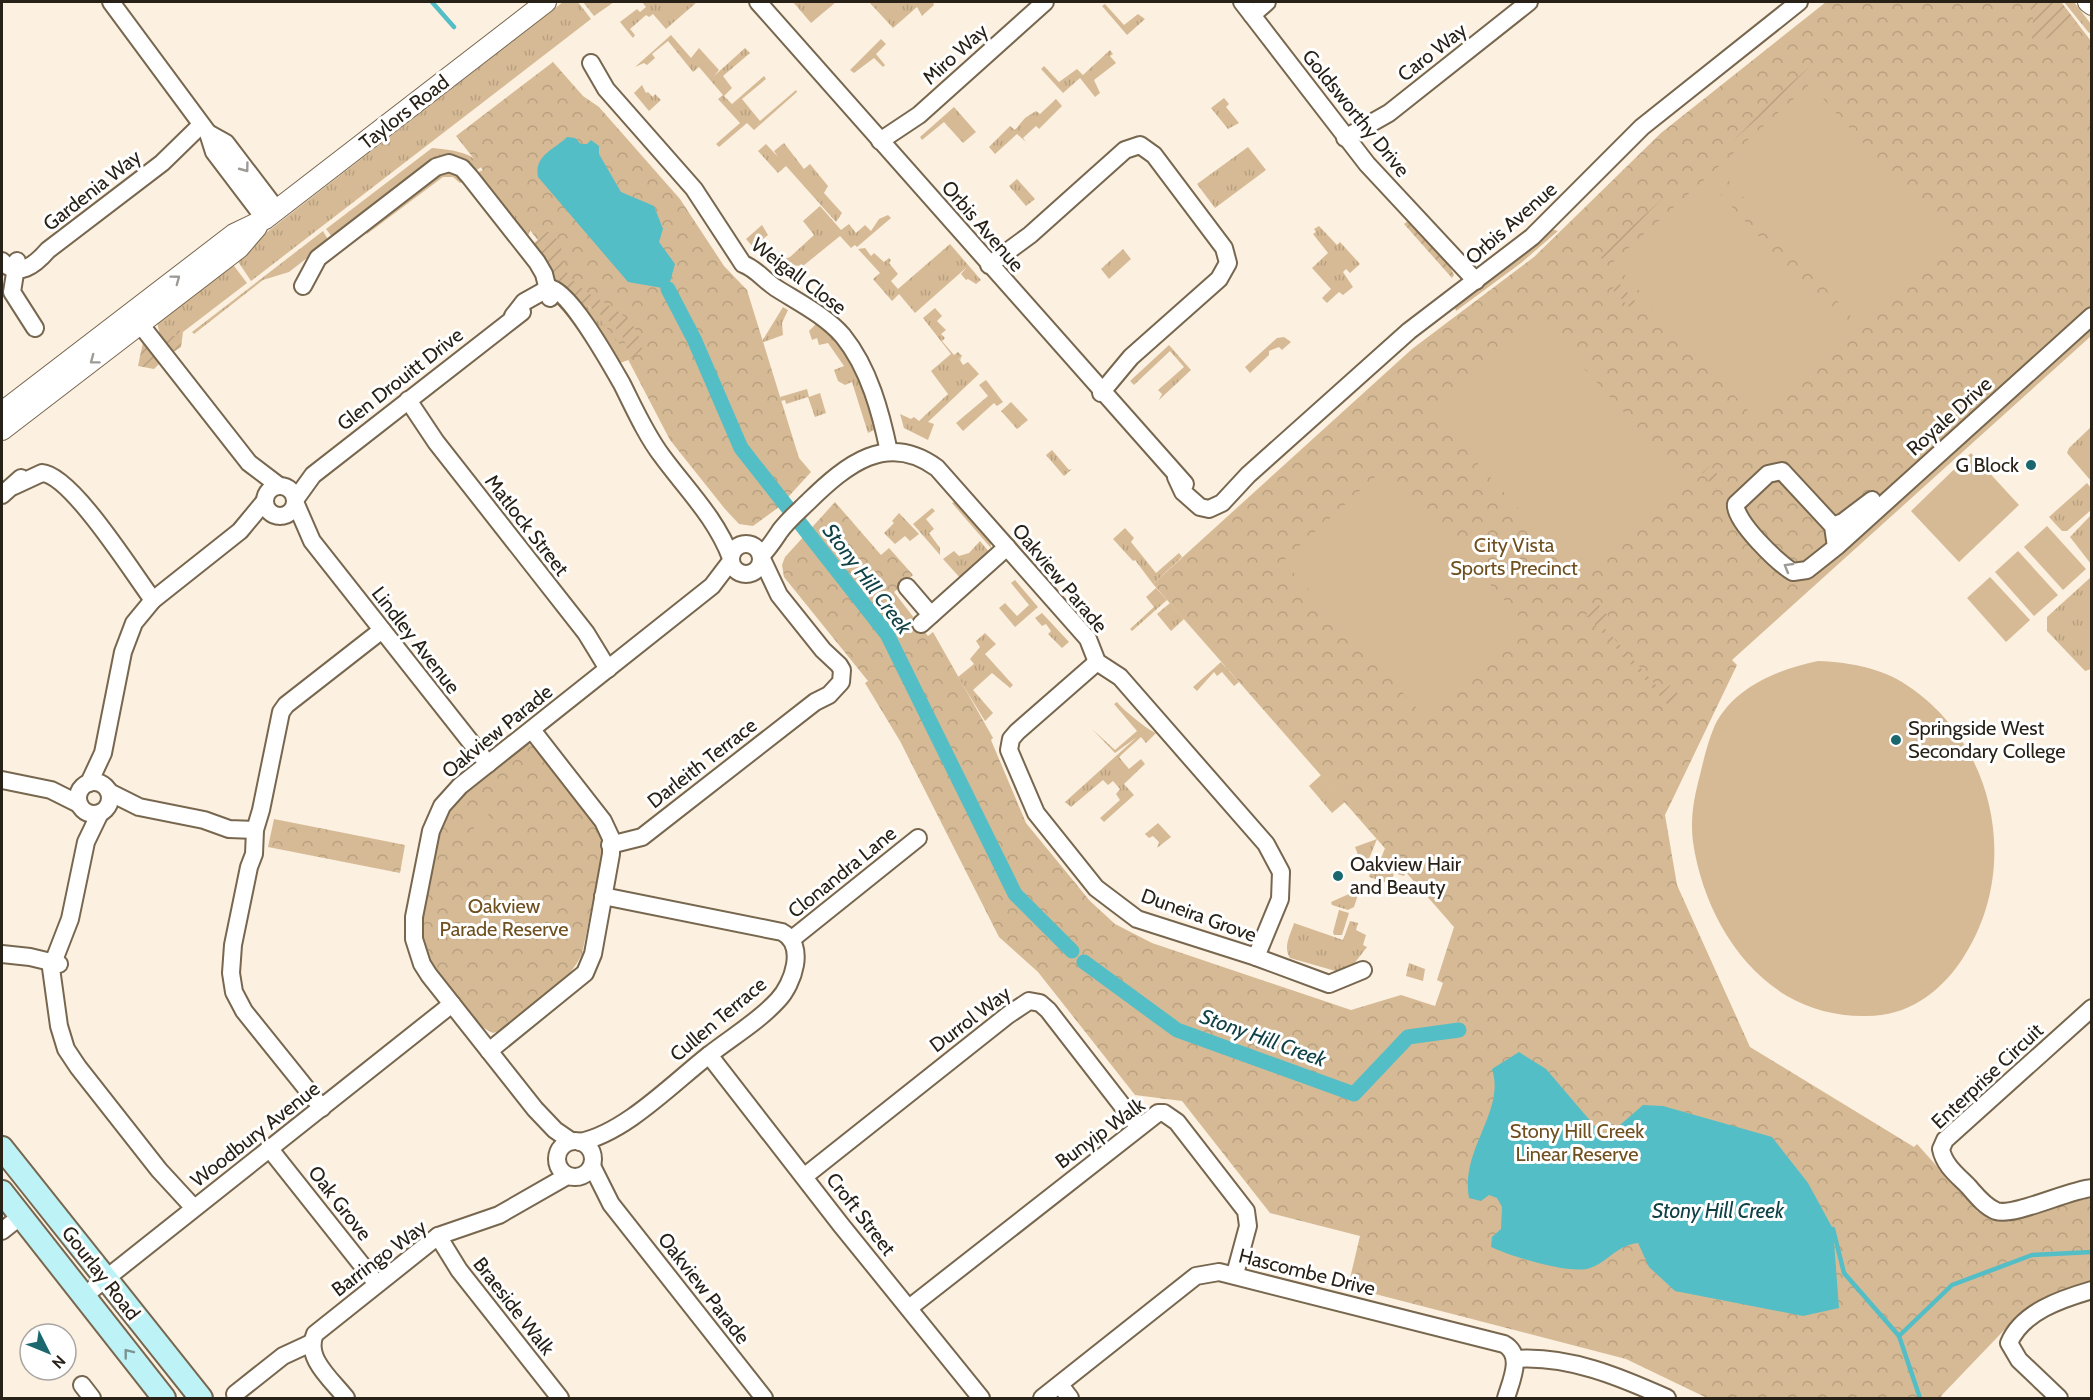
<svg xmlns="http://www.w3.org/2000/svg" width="2093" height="1400" font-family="Cabin,sans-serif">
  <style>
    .grass { fill: url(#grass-tufts) }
    .park { fill: url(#park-crowns) }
    .garden { fill: url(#garden-furrows) }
    .pitch { fill: #d6ba95 }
    .water { fill: #54bec6 }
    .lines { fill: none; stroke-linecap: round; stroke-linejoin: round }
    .stream { stroke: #54bec6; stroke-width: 4.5 }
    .canal { stroke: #54bec6; stroke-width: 15 }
    .minor-casing { stroke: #78674f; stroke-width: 20 }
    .tertiary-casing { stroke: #78674f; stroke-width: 22 }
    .secondary-casing { stroke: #78674f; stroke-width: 26 }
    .minor { stroke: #fff; stroke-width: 16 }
    .tertiary { stroke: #fff; stroke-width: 20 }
    .secondary { stroke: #bdf3f7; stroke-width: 22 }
    .oneway { stroke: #9e9b97 }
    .oneway2 { stroke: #7a9492 }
    .poi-dot { fill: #1a686d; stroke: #fff; stroke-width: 2 }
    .labels { text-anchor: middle; stroke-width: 6; stroke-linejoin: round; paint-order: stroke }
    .street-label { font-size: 20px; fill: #282117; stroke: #fff }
    .poi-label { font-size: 20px; fill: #282117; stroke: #fff; text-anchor: start }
    .park-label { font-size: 20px; fill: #6e4f1e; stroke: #fff }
    .water-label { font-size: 21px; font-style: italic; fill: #104145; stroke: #fff }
  </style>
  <defs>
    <pattern id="grass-tufts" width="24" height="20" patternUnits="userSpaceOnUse" patternTransform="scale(1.5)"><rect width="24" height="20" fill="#d6ba95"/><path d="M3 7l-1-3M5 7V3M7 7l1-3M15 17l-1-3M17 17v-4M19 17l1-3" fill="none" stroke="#b8a080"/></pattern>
    <pattern id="park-crowns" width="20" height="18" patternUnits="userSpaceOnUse" patternTransform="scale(1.5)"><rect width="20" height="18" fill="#d6ba95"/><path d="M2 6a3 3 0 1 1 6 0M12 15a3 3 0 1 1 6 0" fill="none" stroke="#b8a080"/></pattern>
    <pattern id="garden-furrows" width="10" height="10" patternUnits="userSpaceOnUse" patternTransform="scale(1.5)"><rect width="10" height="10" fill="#d6ba95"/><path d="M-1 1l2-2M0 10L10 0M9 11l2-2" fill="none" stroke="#b8a080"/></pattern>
  </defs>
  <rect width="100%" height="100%" fill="#fcf0e0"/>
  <g class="grass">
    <polygon points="563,2 578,2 591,19 251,281 235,257"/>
    <polygon points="583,2 614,2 594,16"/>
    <polygon points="642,2 697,2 666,29 653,14 649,17 646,15 630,29 635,35 633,38 620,22 637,9 640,12 646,7"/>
    <polygon points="793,2 836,2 811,23"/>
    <polygon points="869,2 933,2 934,5 922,16 917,7 893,28"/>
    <polygon points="2064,2 2074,2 2091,24 2091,32 2089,33"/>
    <polygon points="1105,4 1124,25 1138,14 1145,19 1127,35 1102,6"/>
    <polygon points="671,35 691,58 699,48 719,70 714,76 745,48 750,53 723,76 732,88 724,96 732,104 764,76 766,79 742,99 760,121 796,90 797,92 754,130 747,123 719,147 716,144 740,123 718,99 723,95 699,67 693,72 668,41 652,54 655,58 647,65 644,63 635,67"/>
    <polygon points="881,39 886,44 876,54 885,65 883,67 874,58 854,73 850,70"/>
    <polygon points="1110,50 1113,54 1110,56 1116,63 1094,80 1100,93 1095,97 1080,78 1063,93 1041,69 1044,66 1059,82 1077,69 1083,75"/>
    <polygon points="642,85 646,93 648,92 653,97 655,94 661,100 649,111 634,93"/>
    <polygon points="1224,98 1229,104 1226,107 1239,123 1228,129 1211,108"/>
    <polygon points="1056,99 1062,106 1039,129 1036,126 1023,138 1026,142 1017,134 995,154 989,147 1010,126 1015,130 1025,118 1036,111 1040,114"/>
    <polygon points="954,107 976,132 963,143 944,122 922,140 920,137"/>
    <polygon points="784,143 804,169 810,164 828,186 824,193 842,213 836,222 786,166 778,173 758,151 766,144 778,157 774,151"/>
    <polygon points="1248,147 1266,170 1215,208 1197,184"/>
    <path d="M432 148C450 150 470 151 483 166L475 171 457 156 445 155 332 237 326 229Z"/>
    <polygon points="483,170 537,214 527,238 477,173"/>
    <polygon points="455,171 463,181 460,183 453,177 443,177 367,234 365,231 439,172"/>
    <polygon points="1017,179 1035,199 1026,206 1009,186"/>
    <polygon points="820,206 841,230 849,224 856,233 865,225 871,231 879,219 888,215 891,218 857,247 855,245 851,248 840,236 803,266 787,265 782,260 790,257 814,235 803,221"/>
    <polygon points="762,225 768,235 763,239 768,246 760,255 746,239"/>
    <polygon points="1319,226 1337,245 1340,242 1360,264 1350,273 1346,269 1343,272 1353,287 1343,295 1339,292 1327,303 1322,298 1331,289 1312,268 1328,253 1313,234 1316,232 1314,229"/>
    <polygon points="1551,229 1558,231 1521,263 1456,311 1454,305 1520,256"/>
    <polygon points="323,231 329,241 289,272 263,280 194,334 192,332"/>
    <polygon points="950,244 981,280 976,284 968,279 966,280 961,274 967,267 915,313 899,294 892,301 873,279 880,273 858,249 865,248 871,256 874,253 884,262 889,258 891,260 889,263 898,274 891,281 898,289"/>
    <polygon points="1123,249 1131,259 1109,279 1101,269"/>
    <polygon points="231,262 247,283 183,332 179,331 175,336 160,336 157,321"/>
    <polygon points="587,306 599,313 631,359 620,363 581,310"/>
    <polygon points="783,307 788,310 782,323 783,335 761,343"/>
    <polygon points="935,308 942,316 937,321 946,330 941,334 945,338 942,341 954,355 958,352 962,356 957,361 962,357 960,360 963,365 968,362 979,374 928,422 934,424 928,440 904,428 900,414 911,419 914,417 919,421 948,394 931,371 951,354 923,318"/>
    <polygon points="817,323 840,343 860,379 876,429 868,433 852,382 845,385 838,381 834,370 844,366 828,343 819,345 817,338 812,340 809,331"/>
    <polygon points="1284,337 1291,342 1282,350 1279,347 1269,351 1269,355 1250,373 1245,367 1277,338"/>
    <polygon points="1169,345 1191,370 1159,400 1162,394 1158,390 1184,367 1170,351 1134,385 1130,381"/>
    <polygon points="986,380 1003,402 997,406 994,403 963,431 956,423 988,396 979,385"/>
    <polygon points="807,389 809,397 820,393 826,413 815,417 808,397 786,404 785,400 781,401 780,397"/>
    <polygon points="1011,402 1028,420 1017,429 1001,411"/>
    <polygon points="2091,427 2091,481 2067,453 2069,448"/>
    <polygon points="1052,450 1069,470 1072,469 1064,476 1046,455"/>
    <polygon points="2087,483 2091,488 2091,510 2067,531 2062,531 2049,517"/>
    <polygon points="957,501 990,539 991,548 952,503"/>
    <polygon points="932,508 935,511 926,519 934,529 929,533 940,548 940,555 913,524"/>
    <polygon points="899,513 919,534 910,541 905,536 895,544 884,533 894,523 892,521"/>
    <polygon points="2091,515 2091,564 2070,537"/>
    <polygon points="1125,528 1134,538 1131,542 1156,573 1179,553 1182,557 1153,584 1135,560 1133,561 1113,539"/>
    <polygon points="980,541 990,553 962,580 943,559 954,551 959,556 969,553"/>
    <polygon points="2091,577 2091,669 2085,671 2047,631 2047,617"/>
    <polygon points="1015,580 1038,607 1015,627 999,608 1005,603 1017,616 1029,605 1011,583"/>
    <polygon points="1156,588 1167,600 1132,631 1130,629 1154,607 1146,597"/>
    <polygon points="1170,603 1184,619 1171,631 1157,614"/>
    <polygon points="1042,613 1069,642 1062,648 1048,634 1051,631 1046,624 1042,626 1035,618"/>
    <polygon points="985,633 996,644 985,654 1013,685 1010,688 992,673 973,690 993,713 985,721 958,677 974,664 970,659 980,647 976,641"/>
    <polygon points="1221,662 1239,682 1234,686 1222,672 1217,676 1214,672 1197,691 1193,687"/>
    <path d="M1117 702C1122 709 1148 730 1156 733L1146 743 1141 737 1119 757 1129 769 1141 759 1145 764 1124 784 1134 795 1104 822 1100 818 1120 800 1116 794 1120 789 1113 781 1108 785 1103 780 1071 807 1065 802 1137 737 1115 753 1092 729 1115 750 1137 731 1114 704Z"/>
    <polygon points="1321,775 1345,802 1332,813 1309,786"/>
    <polygon points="1158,823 1171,837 1157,848 1159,842 1153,836 1149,838 1145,834"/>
    <polygon points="1377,839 1364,871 1355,847"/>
    <polygon points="1385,848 1406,871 1404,876 1394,873 1391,884 1369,877 1373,863 1379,864"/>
    <polygon points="1360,889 1354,907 1348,910 1332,905 1331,902"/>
    <polygon points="1339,910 1349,913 1342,935 1334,935 1333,932"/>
    <path d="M1350 921 1358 923 1356 930 1366 935 1363 945 1367 947 1346 974 1290 958C1283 946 1290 936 1294 923L1343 940Z"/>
    <polygon points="1409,963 1425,969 1423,981 1406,976"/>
  </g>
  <g class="park">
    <polygon points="1826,2 2061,2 2091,41 2091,336 1732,660 1737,665 1665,815 1677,885 1750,1047 1914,1147 1917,1144 1977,1211 1992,1220 2008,1222 2061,1204 2091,1198 2091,1283 2024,1314 2011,1323 1941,1396 1943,1398 1707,1398 1626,1359 1348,1287 1360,1236 1270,1213 1182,1101 1135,1095 1038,972 999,937 900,741 865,683 868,681 784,577 782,565 785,557 835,502 881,555 889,548 913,575 894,592 928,636 933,632 993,738 991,740 1026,823 1090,901 1115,924 1152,943 1351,1010 1401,995 1435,1006 1443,983 1437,980 1454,927 1153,584 1412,349 1534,257 1661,133"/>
    <polygon points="553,62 583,96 599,107 680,199 724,266 747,290 799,458 811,472 779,507 753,526 739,524 725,509 670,440 621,346 456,136"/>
    <path d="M521 744H529L539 751 596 823 602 836 604 847 582 954C567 986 529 1008 502 1030L493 1033 480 1026 428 965 419 932 440 820 448 807Z"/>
    <polygon points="274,819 405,845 400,873 268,847"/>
  </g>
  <g class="garden">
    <polygon points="2029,2 2061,2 2077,23 2059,36 2032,41 2033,18"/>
    <polygon points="1838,41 1838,46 1602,259 1599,256"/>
    <polygon points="1408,221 1449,265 1454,275 1452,278 1404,224"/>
    <path d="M547 232H551C569 251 558 261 568 274 590 305 637 306 642 349L631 359 622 335 607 319 588 306 581 310 552 279 533 244Z"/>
    <polygon points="1618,282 1641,308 1635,313 1612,289"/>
    <polygon points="178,330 183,332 181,347 172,353 160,336 175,336"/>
    <polygon points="143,342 161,362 154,369 138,366"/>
    <polygon points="1710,466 1720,477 1716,489 1702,473"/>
    <polygon points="1598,604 1608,616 1600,623 1662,692 1670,685 1681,697 1670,707 1586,615"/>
  </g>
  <g class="pitch">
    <polygon points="1810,84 1950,239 1857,323 1717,168"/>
    <polygon points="1706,178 1846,333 1754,417 1613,262"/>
    <polygon points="1541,321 1688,483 1582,579 1435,416"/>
    <polygon points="1971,453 2019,505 1959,562 1911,511"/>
    <polygon points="1385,468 1525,623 1423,715 1283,561"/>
    <polygon points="2047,526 2086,569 2063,590 2024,547"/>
    <polygon points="2018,551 2058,595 2034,616 1995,572"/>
    <polygon points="1990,577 2030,620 2006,642 1967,598"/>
    <path d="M1818 661C1846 662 1877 667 1902 682 1996 740 2023 870 1961 961 1938 995 1904 1018 1862 1016 1836 1016 1809 1009 1787 996 1734 964 1702 903 1693 842 1690 819 1694 797 1700 775 1704 758 1708 741 1715 725 1734 687 1779 669 1818 661Z"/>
    <polygon points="486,812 494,822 493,831 484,837 470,833"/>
  </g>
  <g class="water">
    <path d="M567 137 575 138 581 144H587L591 140 599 146V154L621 192 654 206 663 229 659 242 675 264 668 289 628 282 538 177C534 155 554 150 567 137Z"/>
    <path d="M1519 1052 1546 1069 1605 1138 1643 1105 1663 1106 1772 1137 1808 1183 1833 1229 1839 1308 1803 1316 1675 1291 1649 1267 1638 1243C1617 1245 1608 1262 1590 1268 1570 1275 1510 1256 1491 1247L1492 1237 1501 1229 1502 1207 1497 1198 1489 1195 1481 1201 1469 1198C1460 1149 1506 1111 1492 1069Z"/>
  </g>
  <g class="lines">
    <g class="stream">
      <polyline points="432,2 454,27"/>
      <polyline points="1833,1229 1844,1273 1899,1336 1920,1398"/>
      <polyline points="1899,1336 1952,1285 2032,1255 2092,1252"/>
    </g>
    <g class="canal">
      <polyline points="668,289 694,339 741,448 887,634 1015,894 1072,951"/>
      <polyline points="1084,962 1177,1030 1354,1094 1408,1037 1459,1030"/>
    </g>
    <g class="minor-casing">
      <g id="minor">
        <polyline points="111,2 208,133 214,152 265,219"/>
        <polyline points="758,2 1185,484"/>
        <polyline points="1242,2 1367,164 1476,281"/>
        <polyline points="1252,15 1267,2"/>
        <path d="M591 63 606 89 694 189 743 264C755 268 764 280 776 288 798 302 826 316 843 336 869 368 881 413 889 452"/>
        <polyline points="208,133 226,143 277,210"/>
        <polyline points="1345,138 1389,113 1529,2"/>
        <polyline points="880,141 919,115 1045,2"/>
        <path d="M2 261C18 279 35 265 48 250L162 163 201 125"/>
        <polyline points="17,261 12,292 35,328"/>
        <polyline points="989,265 1030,235 1125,150 1140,145 1154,155 1224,248 1228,263 1219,279 1131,357 1101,393"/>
        <polyline points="303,286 318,258 436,167 449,163 462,168 470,177 537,262 544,274 550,298"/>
        <path d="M513 316 524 302 549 288C569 289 611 365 622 384 634 408 646 435 662 456 687 490 716 518 731 558"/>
        <polyline points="140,324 249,463 278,485"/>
        <polyline points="408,400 436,442 586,633 608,669"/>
        <polyline points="1176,477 1183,492 1200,507 1209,509 1222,503 1248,475 1409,331 1532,237 1642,127 1799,2"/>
        <circle cx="280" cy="501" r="15"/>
        <path d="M14 486 42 473C72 475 134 575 153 600"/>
        <polyline points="2,495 21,478"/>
        <polyline points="295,500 313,475 522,312"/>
        <polyline points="295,502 312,541 488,764"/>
        <polyline points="1833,526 1843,522 1872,500"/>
        <circle cx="746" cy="559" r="15"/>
        <path d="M1836 547 1833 526 1782 471 1768 474 1736 504C1733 520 1779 564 1793 572L1807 570 1836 547 2092 316"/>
        <path d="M761 556C769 548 774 540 780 531 788 520 800 510 809 501 846 465 887 431 937 468L1088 639 1097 662 1120 677 1266 844 1281 872 1280 899 1256 957"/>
        <polyline points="907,587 931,615"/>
        <polyline points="921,624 1007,547"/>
        <polyline points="1097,662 1017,732 1011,739 1009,750 1036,813 1096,888 1137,919 1256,957 1329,984 1363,970"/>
        <polyline points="2,780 51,790 79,804"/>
        <circle cx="94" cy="798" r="16"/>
        <polyline points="89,783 103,753 123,652 134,623 153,600 240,531 264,502"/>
        <polyline points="109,792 139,807 204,820 229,829 255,830"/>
        <polyline points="100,813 86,842 70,919 51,968 59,1026 66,1049 78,1067 159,1170 194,1208"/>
        <polyline points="610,845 642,837 815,702 829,695 841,682 842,670 839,665 823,650 779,595 762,559"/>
        <polyline points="792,939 918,838"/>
        <polyline points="2,954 30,957 59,964"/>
        <path d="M2092 1008 1945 1140 1941 1149C1944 1165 1957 1175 1968 1186 1976 1195 1984 1206 1996 1211 2014 1217 2068 1190 2092 1188"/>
        <polyline points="489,1051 585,973 593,954 611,854 611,838 603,821 532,730"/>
        <polyline points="709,1055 841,1225 981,1398"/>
        <polyline points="322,1108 244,1011 234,992 231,973 233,945 249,867 254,854 255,830 261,810 281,712 286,705 382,630"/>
        <circle cx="575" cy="1159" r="18"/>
        <polyline points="571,1141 555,1130 535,1109 429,975 422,964 414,939 414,917 431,831 442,806 460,786 712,586 731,561"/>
        <path d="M580 1142C625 1133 673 1083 709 1055 732 1037 759 1021 778 1000 793 984 807 945 782 932L603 896"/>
        <polyline points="269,1148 377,1284"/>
        <polyline points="592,1166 611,1204 764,1398"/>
        <polyline points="805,1176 1008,1015 1029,1001 1040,1003 1048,1010 1138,1126"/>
        <polyline points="2,1231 21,1216"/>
        <polyline points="438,1236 459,1270 560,1398"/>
        <polyline points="84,1296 452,1004"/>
        <polyline points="909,1308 1158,1113 1164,1113 1177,1122 1246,1211 1248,1226 1235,1274"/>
        <path d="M1515 1359C1568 1355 1620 1377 1667 1398"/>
        <polyline points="82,1385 92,1398"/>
        <polyline points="1060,1385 1070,1398"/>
        <polyline points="235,1394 283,1356 311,1343"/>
        <path d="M346 1398C332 1380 304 1358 315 1334L438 1236 499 1215 567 1176"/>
        <path d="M1042 1398 1196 1276 1219 1272 1504 1344C1524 1355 1511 1381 1506 1398"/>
        <path d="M2059 1398 2019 1360 2009 1343C2022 1312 2061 1299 2092 1290"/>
      </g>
    </g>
    <g class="tertiary-casing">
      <g id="tertiary">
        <polyline points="2088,2 2092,5"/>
        <polyline points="2,412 234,234 265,219 546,2"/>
        <polyline points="2,430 239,248 257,227"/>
      </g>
    </g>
    <g class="secondary-casing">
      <g id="secondary">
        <polyline points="2,1148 201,1398"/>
        <polyline points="2,1192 164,1398"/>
      </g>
    </g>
    <use href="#minor" class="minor"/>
    <use href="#tertiary" class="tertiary"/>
    <use href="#secondary" class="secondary"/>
  </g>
  <defs><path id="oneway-chevron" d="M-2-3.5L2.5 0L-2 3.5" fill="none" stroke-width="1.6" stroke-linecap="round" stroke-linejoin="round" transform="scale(1.5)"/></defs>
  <g class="oneway">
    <use href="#oneway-chevron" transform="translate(245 168) rotate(53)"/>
    <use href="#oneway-chevron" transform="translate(176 279) rotate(-37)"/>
    <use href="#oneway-chevron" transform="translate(94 360) rotate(143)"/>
    <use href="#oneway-chevron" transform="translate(1788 567) rotate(-150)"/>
  </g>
  <use class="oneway2" href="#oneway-chevron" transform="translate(128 1353) rotate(-128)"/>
  <g class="poi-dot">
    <circle cx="2031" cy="465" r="6"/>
    <circle cx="1896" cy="740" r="6"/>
    <circle cx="1338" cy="876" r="6"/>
  </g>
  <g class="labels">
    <g class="street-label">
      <text transform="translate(1432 52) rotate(-38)" y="7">Caro Way</text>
      <text transform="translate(955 54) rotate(-42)" y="7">Miro Way</text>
      <text transform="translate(404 112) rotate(-38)" y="7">Taylors Road</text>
      <text transform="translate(1356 113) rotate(51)" y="7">Goldsworthy Drive</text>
      <text transform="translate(92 190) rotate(-38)" y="7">Gardenia Way</text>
      <text transform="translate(1511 223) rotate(-41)" y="7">Orbis Avenue</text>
      <text transform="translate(983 226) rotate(49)" y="7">Orbis Avenue</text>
      <text transform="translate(799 276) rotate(37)" y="7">Weigall Close</text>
      <text transform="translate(400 379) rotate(-38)" y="7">Glen Drouitt Drive</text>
      <text transform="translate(1949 416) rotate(-42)" y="7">Royale Drive</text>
      <text transform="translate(527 525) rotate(52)" y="7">Matlock Street</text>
      <text transform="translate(1060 578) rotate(50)" y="7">Oakview Parade</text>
      <text transform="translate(416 640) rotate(52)" y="7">Lindley Avenue</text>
      <text transform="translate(497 731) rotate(-39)" y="7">Oakview Parade</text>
      <text transform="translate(702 763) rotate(-38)" y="7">Darleith Terrace</text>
      <text transform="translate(842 872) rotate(-39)" y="7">Clonandra Lane</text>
      <text transform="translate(1199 915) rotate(20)" y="7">Duneira Grove</text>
      <text transform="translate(718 1019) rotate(-40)" y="7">Cullen Terrace</text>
      <text transform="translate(970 1019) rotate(-37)" y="7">Durrol Way</text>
      <text transform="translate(1987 1076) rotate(-43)" y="7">Enterprise Circuit</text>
      <text transform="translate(1100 1133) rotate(-36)" y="7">Bunyip Walk</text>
      <text transform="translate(255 1134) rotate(-38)" y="7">Woodbury Avenue</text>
      <text transform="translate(340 1203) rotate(52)" y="7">Oak Grove</text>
      <text transform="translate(861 1214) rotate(52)" y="7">Croft Street</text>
      <text transform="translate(379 1258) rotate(-37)" y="7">Barringo Way</text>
      <text transform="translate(1307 1272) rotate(14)" y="7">Hascombe Drive</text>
      <text transform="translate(101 1273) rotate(52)" y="7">Gourlay Road</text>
      <text transform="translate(704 1288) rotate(52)" y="7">Oakview Parade</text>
      <text transform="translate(514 1306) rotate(52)" y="7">Braeside Walk</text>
    </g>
    <g class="poi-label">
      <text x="2019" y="472" text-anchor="end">G Block</text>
      <text x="1908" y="735">Springside West<tspan x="1908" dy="23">Secondary College</tspan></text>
      <text x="1350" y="871">Oakview Hair<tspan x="1350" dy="23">and Beauty</tspan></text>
    </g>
    <g class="park-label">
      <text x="1514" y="552">City Vista<tspan x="1514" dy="23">Sports Precinct</tspan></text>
      <text x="504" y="913">Oakview<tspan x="504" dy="23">Parade Reserve</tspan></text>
      <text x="1577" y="1138">Stony Hill Creek<tspan x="1577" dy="23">Linear Reserve</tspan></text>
    </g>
    <g class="water-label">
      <text transform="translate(867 579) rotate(53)" y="7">Stony Hill Creek</text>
      <text transform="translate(1263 1038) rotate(20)" y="7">Stony Hill Creek</text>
      <text x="1718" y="1218">Stony Hill Creek</text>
    </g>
  </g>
  <rect width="2093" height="1400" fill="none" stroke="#282117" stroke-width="6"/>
  <g transform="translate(48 1352) rotate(133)"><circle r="28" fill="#ffffff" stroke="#a9a6a2" stroke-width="1.5"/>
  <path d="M0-4.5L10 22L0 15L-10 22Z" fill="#1a686d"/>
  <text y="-9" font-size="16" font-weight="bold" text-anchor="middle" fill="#282117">N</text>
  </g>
</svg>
